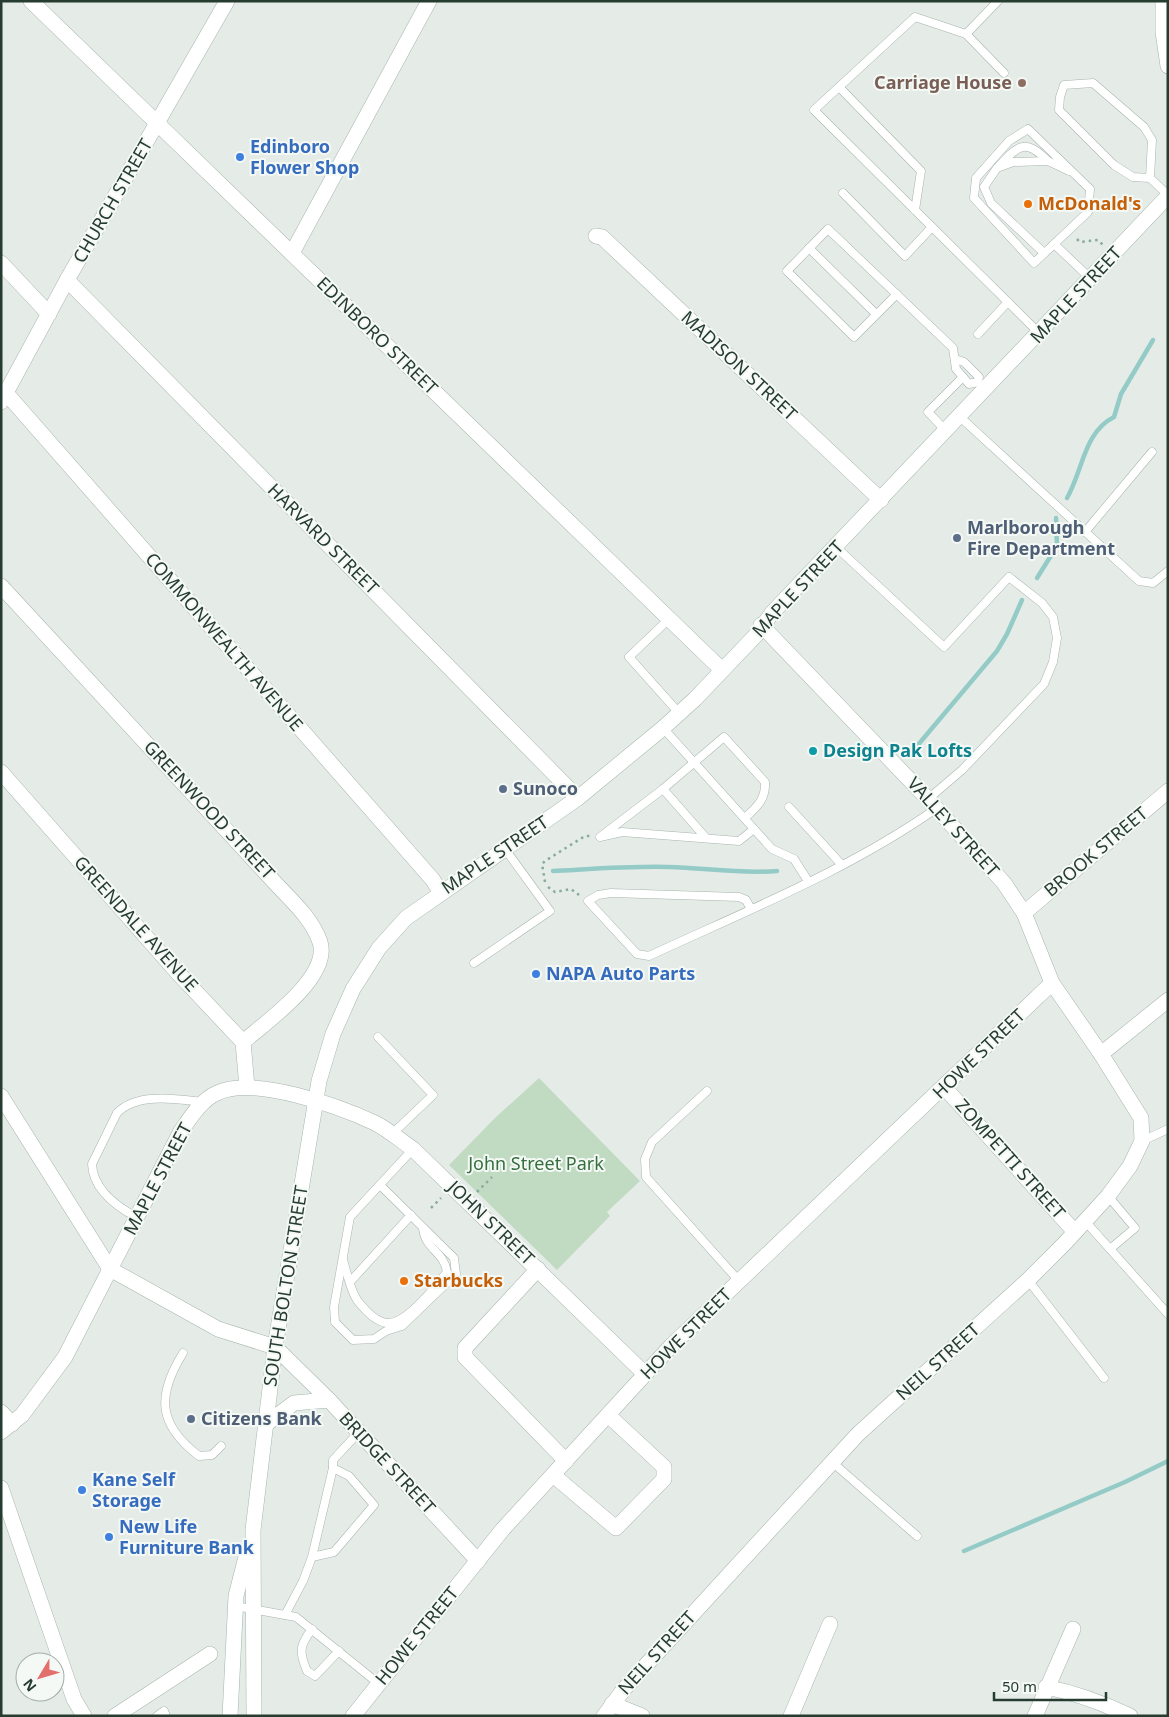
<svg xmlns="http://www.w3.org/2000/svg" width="1169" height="1717" font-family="'Noto Sans',sans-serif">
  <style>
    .green { fill: #c1dbc2 }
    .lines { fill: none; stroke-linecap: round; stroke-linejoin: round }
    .stream { stroke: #94cbc7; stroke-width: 4.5 }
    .service-casing { stroke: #a8b4ad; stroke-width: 9 }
    .minor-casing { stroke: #a8b4ad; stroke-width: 16 }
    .tertiary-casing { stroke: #a8b4ad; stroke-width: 16 }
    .secondary-casing { stroke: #a4b7ad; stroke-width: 16 }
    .path { stroke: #89ac99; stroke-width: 2.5; stroke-dasharray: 2.5 4; stroke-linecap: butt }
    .service { stroke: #fff; stroke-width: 8 }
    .minor { stroke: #fff; stroke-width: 15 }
    .tertiary { stroke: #fff; stroke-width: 15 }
    .secondary { stroke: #fff; stroke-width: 15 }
    .education-dot { fill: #8d6e63; stroke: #f5f9f6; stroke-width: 2 }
    .shop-dot { fill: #3f7fe0; stroke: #f5f9f6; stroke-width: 2 }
    .food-dot { fill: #e8710a; stroke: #f5f9f6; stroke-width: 2 }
    .service-dot { fill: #5c6f8a; stroke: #f5f9f6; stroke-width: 2 }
    .culture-dot { fill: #0f9aa8; stroke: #f5f9f6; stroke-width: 2 }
    .labels { text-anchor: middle; stroke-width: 4; stroke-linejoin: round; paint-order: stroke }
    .education-label { font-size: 18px; font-weight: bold; fill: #785e54; stroke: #f5f9f6; text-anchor: end }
    .shop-label { font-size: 18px; font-weight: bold; fill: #366cbe; stroke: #f5f9f6; text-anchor: start }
    .street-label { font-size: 18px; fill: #263c31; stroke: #f5f9f6 }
    .food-label { font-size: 18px; font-weight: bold; fill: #c56008; stroke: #f5f9f6; text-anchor: start }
    .service-label { font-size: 18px; font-weight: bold; fill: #4e5e75; stroke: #f5f9f6; text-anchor: start }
    .culture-label { font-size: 18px; font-weight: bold; fill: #0d838f; stroke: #f5f9f6; text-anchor: start }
    .park-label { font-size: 18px; fill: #356f3e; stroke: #f5f9f6 }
  </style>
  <rect width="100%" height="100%" fill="#e5ece7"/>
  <polygon class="green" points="539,1078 640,1181 607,1212 610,1216 557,1270 449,1165 495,1118"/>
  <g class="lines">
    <g class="stream">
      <path d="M1067 498C1083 470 1084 432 1114 417L1121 394 1153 340"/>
      <polyline points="1037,578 1057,546 1056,518"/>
      <polyline points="912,752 997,651 1007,634 1022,600"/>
      <path d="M553 871C592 869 630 866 669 867 705 868 741 874 777 871"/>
      <polyline points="964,1551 1125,1482 1168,1461"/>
    </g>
    <g class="service-casing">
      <g id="service">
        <polyline points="998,1 966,34 915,17 814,110 1039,333"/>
        <polyline points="966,34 1004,73"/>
        <polyline points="839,87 921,171 915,210"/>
        <polygon points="1028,129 1090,189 1088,212 1034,263 974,198 976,178 1009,141"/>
        <path d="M999 166C1019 144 1026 139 1048 161"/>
        <polyline points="1150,178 1152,140 1144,127 1093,83 1064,85 1060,97 1059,110 1114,165 1133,177 1150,178 1168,195"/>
        <polyline points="843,193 905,256 932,227"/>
        <polyline points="1054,244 1091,279"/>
        <polyline points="809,248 876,314"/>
        <polyline points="1044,253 991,203 984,187 997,168 1013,162 1048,161 1069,171"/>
        <polyline points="897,294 854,337 787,271 828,229 953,348 956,369 969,384 978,382"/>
        <polyline points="978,334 1008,302"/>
        <polyline points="955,359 964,362 979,377 978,382 981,385"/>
        <polyline points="960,417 1139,581 1153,583 1168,571"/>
        <polyline points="946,431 928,412 963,377"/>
        <polyline points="1085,532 1152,452"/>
        <polyline points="836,547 944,647 1009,577 1042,603 1053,617 1057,638 1053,662 1044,684 962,770 928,799"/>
        <polyline points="669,619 629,657 679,713"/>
        <polyline points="663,728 772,849 794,859 808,881"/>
        <polyline points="663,789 706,838"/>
        <polyline points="789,807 841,864"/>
        <path d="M745 818C757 807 766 799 765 782L724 737 663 789 600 837 622 832 739 841 754 829"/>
        <path d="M751 909 746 900 739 897 611 893 598 895 588 901 637 954 649 956C746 911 849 870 937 808"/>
        <polyline points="474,963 550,911 505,849"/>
        <polyline points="378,1037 433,1095 392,1134"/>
        <polyline points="707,1091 652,1142 645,1159 646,1177 739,1281"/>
        <polyline points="1142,1141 1168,1129"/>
        <polyline points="380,1185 454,1258 456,1274 402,1326 386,1331 374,1339 353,1340 335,1322 334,1307 350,1217 413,1149"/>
        <polyline points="1108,1196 1135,1228 1110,1249"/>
        <path d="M138 1218C117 1207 93 1190 92 1164L117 1113C137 1092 177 1099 202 1102"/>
        <polyline points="1085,1221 1168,1314"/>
        <path d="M343 1260C347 1273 350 1289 357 1300 364 1309 375 1322 387 1323 406 1325 436 1286 447 1272 444 1251 425 1250 423 1228"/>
        <polyline points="1028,1280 1104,1378"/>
        <polyline points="350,1282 411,1215"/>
        <path d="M183 1353C157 1395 157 1424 199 1456L212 1455 221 1446"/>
        <polyline points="832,1462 917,1536"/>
        <polyline points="333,1468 333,1460 359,1432"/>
        <polyline points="235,1606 296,1617 379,1684"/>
        <polyline points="285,1615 303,1581 312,1557 333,1468 349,1476 374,1505 334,1552 312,1557"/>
        <path d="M312 1629C299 1646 299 1652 307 1671L315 1676 339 1651"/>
        <polyline points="157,1716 164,1711 166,1716"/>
      </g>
    </g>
    <g class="minor-casing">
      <g id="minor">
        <polyline points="31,1 157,123 227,1"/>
        <polyline points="596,236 602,237 881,500"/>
        <polyline points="292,253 429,1"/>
        <polyline points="1,263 49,314"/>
        <polyline points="67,280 578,798"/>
        <polyline points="6,393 433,880 440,892"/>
        <path d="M1 586 278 886C294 903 312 919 320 942 331 977 266 1022 243 1042"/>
        <polyline points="1,772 177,972 243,1042 247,1087"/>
        <polyline points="1024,913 1168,791"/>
        <polyline points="1101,1054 1168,1000"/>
        <polyline points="944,1087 1075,1232"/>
        <polyline points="1,1096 110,1269 218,1329 275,1347 329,1400 478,1561"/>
        <polyline points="538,1269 465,1348 465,1357 566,1461"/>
        <polyline points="1,1412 12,1424"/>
        <path d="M1 1432 22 1415 65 1357 181 1131C190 1118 201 1100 217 1093 253 1075 341 1107 375 1123 389 1130 401 1141 413 1149L645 1374"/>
        <polyline points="553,1475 616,1528 664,1479 664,1467 608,1415"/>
        <polyline points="1,1488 74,1699 84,1716"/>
        <path d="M1046 1687C1076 1693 1103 1703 1130 1716"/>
        <polyline points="612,1704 642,1716"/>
        <polyline points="115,1716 210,1654"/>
        <polyline points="353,1716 503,1529 671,1346 1052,983"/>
        <polyline points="604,1716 624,1689 858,1434 1028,1280 1065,1243 1108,1196 1130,1166 1142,1141 1141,1118 1101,1054 1052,983 1024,913 1004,883 928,799 761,625"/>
        <polyline points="791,1716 830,1624"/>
        <polyline points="1035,1716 1073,1629"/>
      </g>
    </g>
    <g class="tertiary-casing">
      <g id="tertiary">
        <polyline points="1163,1 1163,32 1168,66"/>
        <polyline points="1,402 67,280 157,123 722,670"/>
      </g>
    </g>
    <g class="secondary-casing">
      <g id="secondary">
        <polyline points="266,1424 294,1403 329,1400"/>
        <polyline points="230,1716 236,1596 248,1549"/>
        <polyline points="254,1716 253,1530 275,1347 319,1081 333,1034 353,989 379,948 406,918 578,798 663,728 695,699 756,635 772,613 1168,196"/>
      </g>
    </g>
    <g class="path">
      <polyline points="1077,239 1080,242 1098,240 1103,245"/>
      <polyline points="545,882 542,864 545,861 585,836 590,836"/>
      <polyline points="548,887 555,892 571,889 579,895"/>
      <polyline points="477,1192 492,1177"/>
      <polyline points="431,1208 441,1198"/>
    </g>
    <use href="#service" class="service"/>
    <use href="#minor" class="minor"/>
    <use href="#tertiary" class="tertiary"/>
    <use href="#secondary" class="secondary"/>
  </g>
  <circle class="education-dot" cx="1022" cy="83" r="5"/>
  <g class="shop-dot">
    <circle cx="240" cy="157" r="5"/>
    <circle cx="536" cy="974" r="5"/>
    <circle cx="82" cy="1490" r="5"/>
    <circle cx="109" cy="1537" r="5"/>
  </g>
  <g class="food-dot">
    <circle cx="1028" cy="204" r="5"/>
    <circle cx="404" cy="1281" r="5"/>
  </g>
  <g class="service-dot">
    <circle cx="957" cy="538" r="5"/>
    <circle cx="503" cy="789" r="5"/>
    <circle cx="191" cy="1419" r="5"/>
  </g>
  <circle class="culture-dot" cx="813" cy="751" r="5"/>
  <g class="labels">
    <g class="education-label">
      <text x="1012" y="89">Carriage House</text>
    </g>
    <g class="shop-label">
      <text x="250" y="153">Edinboro<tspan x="250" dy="21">Flower Shop</tspan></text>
      <text x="546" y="980">NAPA Auto Parts</text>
      <text x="92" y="1486">Kane Self<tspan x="92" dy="21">Storage</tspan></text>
      <text x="119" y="1533">New Life<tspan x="119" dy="21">Furniture Bank</tspan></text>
    </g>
    <g class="street-label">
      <text transform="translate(113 201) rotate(-60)" y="6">CHURCH STREET</text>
      <text transform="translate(1076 295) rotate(-47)" y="6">MAPLE STREET</text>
      <text transform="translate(377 336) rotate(44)" y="6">EDINBORO STREET</text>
      <text transform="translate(739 366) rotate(43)" y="6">MADISON STREET</text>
      <text transform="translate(323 539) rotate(45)" y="6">HARVARD STREET</text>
      <text transform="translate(798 589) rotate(-47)" y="6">MAPLE STREET</text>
      <text transform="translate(224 642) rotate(49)" y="6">COMMONWEALTH AVENUE</text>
      <text transform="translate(209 810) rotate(47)" y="6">GREENWOOD STREET</text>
      <text transform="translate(953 827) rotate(48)" y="6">VALLEY STREET</text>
      <text transform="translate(1096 852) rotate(-40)" y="6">BROOK STREET</text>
      <text transform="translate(495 855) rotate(-34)" y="6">MAPLE STREET</text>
      <text transform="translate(136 924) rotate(48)" y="6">GREENDALE AVENUE</text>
      <text transform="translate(979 1054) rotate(-44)" y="6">HOWE STREET</text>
      <text transform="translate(1010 1159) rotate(48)" y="6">ZOMPETTI STREET</text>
      <text transform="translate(158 1179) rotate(-62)" y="6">MAPLE STREET</text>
      <text transform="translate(491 1223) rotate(44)" y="6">JOHN STREET</text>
      <text transform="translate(286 1286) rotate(-81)" y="6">SOUTH BOLTON STREET</text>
      <text transform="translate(686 1334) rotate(-45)" y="6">HOWE STREET</text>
      <text transform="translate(938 1362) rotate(-42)" y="6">NEIL STREET</text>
      <text transform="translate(387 1463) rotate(47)" y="6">BRIDGE STREET</text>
      <text transform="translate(417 1636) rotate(-51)" y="6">HOWE STREET</text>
      <text transform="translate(657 1653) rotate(-48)" y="6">NEIL STREET</text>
    </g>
    <g class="food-label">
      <text x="1038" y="210">McDonald's</text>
      <text x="414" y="1287">Starbucks</text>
    </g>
    <g class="service-label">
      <text x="967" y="534">Marlborough<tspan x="967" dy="21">Fire Department</tspan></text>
      <text x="513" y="795">Sunoco</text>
      <text x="201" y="1425">Citizens Bank</text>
    </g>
    <g class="culture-label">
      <text x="823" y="757">Design Pak Lofts</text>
    </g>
    <g class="park-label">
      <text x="536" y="1170">John Street Park</text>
    </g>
  </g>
  <rect width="1169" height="1717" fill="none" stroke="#263c31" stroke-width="5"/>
  <g transform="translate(40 1677) rotate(232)"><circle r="24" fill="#f5f9f6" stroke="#a2ada7"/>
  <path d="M0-4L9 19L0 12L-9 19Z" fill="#e2706d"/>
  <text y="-8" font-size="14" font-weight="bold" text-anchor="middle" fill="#263c31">N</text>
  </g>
  <path d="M994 1692v8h112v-8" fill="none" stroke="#263c31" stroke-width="2.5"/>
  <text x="1002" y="1692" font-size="15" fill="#263c31" stroke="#f5f9f6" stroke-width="4" paint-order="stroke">50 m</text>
</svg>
